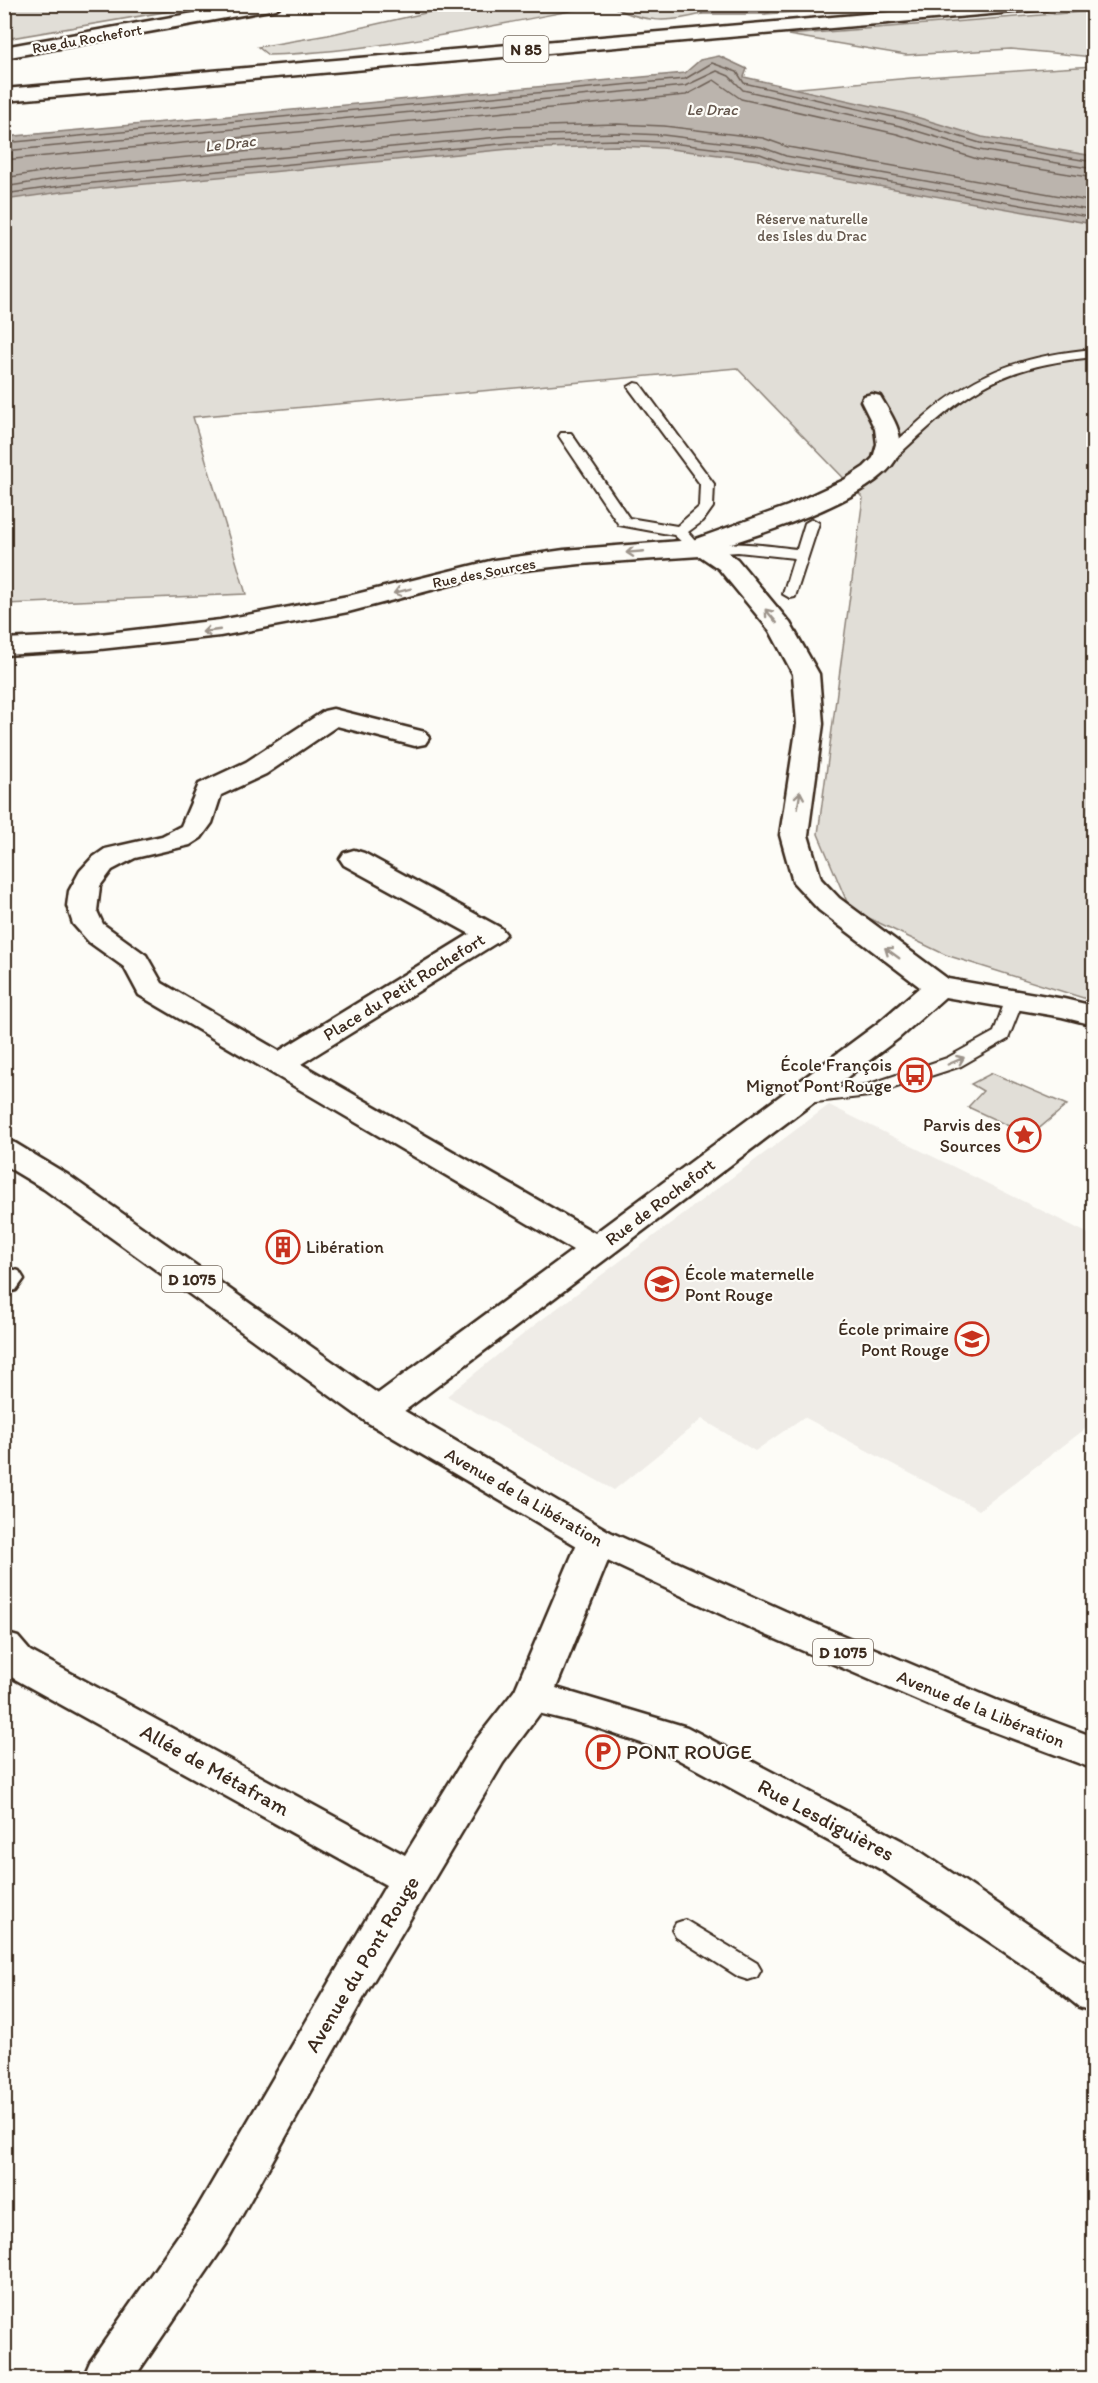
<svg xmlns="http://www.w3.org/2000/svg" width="1098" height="2383" font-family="Itim,sans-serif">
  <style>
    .built { fill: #efece7 }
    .green { fill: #e1ded7; stroke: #8e847a; stroke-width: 1.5 }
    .water { fill: #bbb4ad; stroke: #887d74; stroke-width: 1.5 }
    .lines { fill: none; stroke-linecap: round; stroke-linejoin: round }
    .shore { stroke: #6e6157; stroke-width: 1.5 }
    .service-casing { stroke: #3b2a1e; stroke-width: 4 }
    .minor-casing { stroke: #3b2a1e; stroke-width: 5 }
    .tertiary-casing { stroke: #3b2a1e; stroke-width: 5 }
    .primary-casing { stroke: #3b2a1e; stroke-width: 5 }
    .trunk-casing { stroke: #3b2a1e; stroke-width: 5 }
    .service { fill: #fdfcf7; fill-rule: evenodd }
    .minor { fill: #fdfcf7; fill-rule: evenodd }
    .tertiary { fill: #fdfcf7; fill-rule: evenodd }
    .primary { fill: #fdfcf7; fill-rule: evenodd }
    .trunk { fill: #fdfcf7; fill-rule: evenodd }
    .oneway { stroke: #9c938a }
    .labels { text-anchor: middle; stroke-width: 4.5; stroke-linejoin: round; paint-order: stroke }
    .far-street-label { font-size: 15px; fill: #3b2a1e; stroke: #fdfcf7 }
    .far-park-label { font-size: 15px; fill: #64574c; stroke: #fdfcf7 }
    .shield { fill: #fdfcf7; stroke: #75695f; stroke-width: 1.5 }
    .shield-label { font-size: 16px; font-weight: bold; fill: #3b2a1e }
    .far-water-label { font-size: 16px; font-style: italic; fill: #615349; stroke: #fdfcf7 }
    .street-label { font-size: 18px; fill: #3b2a1e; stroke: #fdfcf7 }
    .poi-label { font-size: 18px; fill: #3b2a1e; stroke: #fdfcf7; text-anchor: end }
    .near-poi-label { font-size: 21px; fill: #3b2a1e; stroke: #fdfcf7; text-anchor: start }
    .near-street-label { font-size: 21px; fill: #3b2a1e; stroke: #fdfcf7 }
  </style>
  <rect width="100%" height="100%" fill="#fdfcf7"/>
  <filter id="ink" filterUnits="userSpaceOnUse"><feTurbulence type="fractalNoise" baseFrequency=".0167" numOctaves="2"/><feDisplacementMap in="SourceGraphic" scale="12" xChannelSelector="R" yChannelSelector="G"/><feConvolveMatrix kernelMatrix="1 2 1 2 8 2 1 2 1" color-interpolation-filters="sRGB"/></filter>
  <g filter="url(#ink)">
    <polygon class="built" points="829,1105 1093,1236 1093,1423 979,1510 804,1417 755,1451 702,1419 614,1490 447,1396 536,1324"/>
    <g class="green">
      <polygon points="5,4 205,4 205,5 5,39"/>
      <path d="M465 4 600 5C490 26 380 51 268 55L258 47 328 35Z"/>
      <path d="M610 5H700L702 14C667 23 642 23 610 5Z"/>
      <polygon points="782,5 896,5 765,14"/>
      <polygon points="1093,11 1093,57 1011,49 906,55 788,35"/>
      <polygon points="1093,66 1093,1001 946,955 850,909 818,834 863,498 737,368 193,417 246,594 5,604 4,159 911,78"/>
      <polygon points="992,1073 1067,1105 1030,1136 968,1107 983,1091 971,1084"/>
    </g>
    <g class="water">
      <polygon points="700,5 700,4 782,5 765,14 702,14"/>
      <polygon points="719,56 747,69 744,77 903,113 982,137 1093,156 1093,224 782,169 759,160 662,148 617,146 510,149 61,192 5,200 5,137 685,73 700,60"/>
    </g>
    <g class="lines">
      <g class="shore">
        <polyline points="706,4 709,8 763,8 769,4"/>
        <polyline points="4,143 685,79 712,63 737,72 744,83 902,119 980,143 1094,162"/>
        <polyline points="4,151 685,86 717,71 729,76 743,90 900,126 979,150 1094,169"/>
        <polyline points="4,160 686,95 714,80 741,99 897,134 977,159 1094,178"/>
        <polyline points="4,178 59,169 510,127 617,124 664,126 763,138 788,147 1094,202"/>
        <polyline points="4,187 60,178 510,136 617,133 663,135 761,147 786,156 1094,211"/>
        <polyline points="4,194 61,186 510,143 617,140 663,142 760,154 784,163 1094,218"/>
      </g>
      <g class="service-casing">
        <g id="service">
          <path d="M1094 349V357C992 367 961 396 889 464H879L877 461C887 448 902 437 914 426 971 374 1018 356 1094 349Z"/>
          <polygon points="635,383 640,384 714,484 713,507 703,521 688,532 695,540 693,543 683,543 674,535 619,525 559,436 561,433 571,433 629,518 677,526 699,507 700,484 628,387"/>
          <path d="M812 519 819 523 795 597 790 598 783 594 794 558 738 552 708 554 701 550C714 537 777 547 797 549L805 523Z"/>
          <polygon points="1014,996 1023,1001 1008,1039 961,1066 869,1096 798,1104 789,1098 798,1092 867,1085 947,1058 994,1032 1005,1001"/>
          <polygon points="685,1920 757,1963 761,1970 757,1977 748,1980 739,1977 676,1937 672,1930 676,1923"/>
        </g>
      </g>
      <g class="minor-casing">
        <g id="minor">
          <polygon points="244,4 284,4 276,9 4,58 4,47"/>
          <path d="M872 394 880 396 883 401C892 416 904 434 899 452 887 495 761 534 720 547L737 559 790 623 819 674 823 724 808 835 821 879 839 898 948 979 1064 999 1094 1006V1025L1062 1017 945 997 899 1038 391 1421 378 1424 365 1421 360 1412 365 1403 573 1250 139 995 124 967 89 942 73 924 67 906 69 891 80 871 92 858 105 849 162 836 181 826 199 784 246 762 324 711 333 709 425 732 429 738 425 744 415 746 337 726 266 774 221 795 212 823 201 838 190 845 135 858 112 870 100 886 97 911 103 924 146 955 162 983 279 1051 470 934 344 865 340 859 344 853 354 850 364 853 501 928 506 934 501 940 301 1064 595 1233 877 1024 920 987 819 910 793 882 780 835 797 724 793 674 770 631 719 569 700 556 580 564 515 571 473 579 348 612 220 636 91 650 4 655V639L91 635 220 620 348 596 494 560 564 550 693 540 788 506 844 480 864 467 873 458 877 444 875 429 861 401 864 396Z"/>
          <polygon points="7,1268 19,1271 24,1279 16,1290 4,1293 4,1269"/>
          <polygon points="4,1633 18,1637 30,1651 405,1855 475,1741 518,1686 532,1682 546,1686 552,1697 503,1763 369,1988 228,2240 134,2378 83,2378 90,2362 196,2210 386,1885 4,1673"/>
        </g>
      </g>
      <g class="tertiary-casing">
        <polygon id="tertiary" points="597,1528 610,1532 616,1541 556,1688 687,1727 912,1846 1094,1969 1094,2012 1079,2007 1042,1977 882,1870 659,1749 591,1726 518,1708 512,1697 578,1541 584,1532"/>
      </g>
      <g class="primary-casing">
        <polygon id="primary" points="4,1140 15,1143 68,1175 391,1403 610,1532 785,1611 996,1700 1094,1737 1094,1769 968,1722 757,1631 584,1550 365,1421 44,1189 4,1165"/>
      </g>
      <g class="trunk-casing">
        <polygon id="trunk" points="981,4 1055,4 1047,9 4,101 4,89"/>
      </g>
      <use href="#service" class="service"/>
      <use href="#minor" class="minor"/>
      <use href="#tertiary" class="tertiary"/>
      <use href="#primary" class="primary"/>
      <use href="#trunk" class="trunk"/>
    </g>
    <defs><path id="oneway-shaft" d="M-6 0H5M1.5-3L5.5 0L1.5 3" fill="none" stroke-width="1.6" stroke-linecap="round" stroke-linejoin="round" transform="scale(1.5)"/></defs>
    <g class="oneway">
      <use href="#oneway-shaft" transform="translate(635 552) rotate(175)"/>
      <use href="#oneway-shaft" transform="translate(402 591) rotate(165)"/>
      <use href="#oneway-shaft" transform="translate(771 616) rotate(-130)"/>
      <use href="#oneway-shaft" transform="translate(211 631) rotate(172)"/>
      <use href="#oneway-shaft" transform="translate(799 800) rotate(-81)"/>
      <use href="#oneway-shaft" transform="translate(892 953) rotate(-144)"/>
      <use href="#oneway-shaft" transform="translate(956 1061) rotate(-23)"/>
    </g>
  </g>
  <defs>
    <g id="bus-ring" transform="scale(1.725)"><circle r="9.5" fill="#fdfcf7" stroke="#c8321e" stroke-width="1.5"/><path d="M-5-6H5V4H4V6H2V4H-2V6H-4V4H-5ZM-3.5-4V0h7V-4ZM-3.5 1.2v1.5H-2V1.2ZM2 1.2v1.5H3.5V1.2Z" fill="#c8321e"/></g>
    <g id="sight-ring" transform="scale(1.725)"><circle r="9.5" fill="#fdfcf7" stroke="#c8321e" stroke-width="1.5"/><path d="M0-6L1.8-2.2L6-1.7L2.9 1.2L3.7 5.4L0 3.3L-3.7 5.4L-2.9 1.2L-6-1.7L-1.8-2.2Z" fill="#c8321e"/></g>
    <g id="building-ring" transform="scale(1.725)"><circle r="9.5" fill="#fdfcf7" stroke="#c8321e" stroke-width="1.5"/><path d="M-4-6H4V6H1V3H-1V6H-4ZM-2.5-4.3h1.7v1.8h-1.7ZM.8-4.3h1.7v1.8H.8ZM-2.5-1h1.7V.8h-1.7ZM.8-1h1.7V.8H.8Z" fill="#c8321e"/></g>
    <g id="school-ring" transform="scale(1.725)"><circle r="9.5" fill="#fdfcf7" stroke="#c8321e" stroke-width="1.5"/><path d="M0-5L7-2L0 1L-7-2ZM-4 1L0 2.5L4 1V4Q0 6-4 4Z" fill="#c8321e"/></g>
    <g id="parking-ring" transform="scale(1.725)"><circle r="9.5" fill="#fdfcf7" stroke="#c8321e" stroke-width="1.5"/><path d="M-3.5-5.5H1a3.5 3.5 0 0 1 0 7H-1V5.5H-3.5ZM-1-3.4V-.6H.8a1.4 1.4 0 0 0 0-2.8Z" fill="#c8321e"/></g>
  </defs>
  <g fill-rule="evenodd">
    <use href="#bus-ring" x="915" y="1075"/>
    <use href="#sight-ring" x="1024" y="1135"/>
    <use href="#building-ring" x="283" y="1247"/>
    <use href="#school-ring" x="662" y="1284"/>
    <use href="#school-ring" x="972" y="1339"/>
    <use href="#parking-ring" x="603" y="1752"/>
  </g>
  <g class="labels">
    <g class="far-street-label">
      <text transform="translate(87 39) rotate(-10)" y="5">Rue du Rochefort</text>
      <text transform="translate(484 573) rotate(-11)" y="5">Rue des Sources</text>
    </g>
    <g class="far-park-label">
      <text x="812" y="224">Réserve naturelle<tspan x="812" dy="17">des Isles du Drac</tspan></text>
    </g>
    <g class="shield">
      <rect x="503.5" y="36" width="45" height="26" rx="4.5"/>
      <rect x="162" y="1266" width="60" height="26" rx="4.5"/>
      <rect x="813" y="1639" width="60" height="26" rx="4.5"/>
    </g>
    <g class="shield-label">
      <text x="526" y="55">N 85</text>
      <text x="192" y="1285">D 1075</text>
      <text x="843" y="1658">D 1075</text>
    </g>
    <g class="far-water-label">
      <text x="712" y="115">Le Drac</text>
      <text transform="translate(230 143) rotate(-7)" y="6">Le Drac</text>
    </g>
    <g class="street-label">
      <text transform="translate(404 987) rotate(-32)" y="6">Place du Petit Rochefort</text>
      <text transform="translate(660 1202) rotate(-37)" y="6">Rue de Rochefort</text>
      <text transform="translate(524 1497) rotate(30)" y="6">Avenue de la Libération</text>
      <text transform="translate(981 1709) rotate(22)" y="6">Avenue de la Libération</text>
    </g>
    <g class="poi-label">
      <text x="892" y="1071">École François<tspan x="892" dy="21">Mignot Pont Rouge</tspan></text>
      <text x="1001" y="1131">Parvis des<tspan x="1001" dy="21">Sources</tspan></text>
      <text x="306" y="1253" text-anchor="start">Libération</text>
      <text x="685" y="1280" text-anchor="start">École maternelle<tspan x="685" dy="21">Pont Rouge</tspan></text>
      <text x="949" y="1335">École primaire<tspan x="949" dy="21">Pont Rouge</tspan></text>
    </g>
    <g class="near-poi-label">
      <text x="626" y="1759">PONT ROUGE</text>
    </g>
    <g class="near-street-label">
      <text transform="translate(215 1770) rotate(29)" y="7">Allée de Métafram</text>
      <text transform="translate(826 1820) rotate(28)" y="7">Rue Lesdiguières</text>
      <text transform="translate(362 1964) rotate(-59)" y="7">Avenue du Pont Rouge</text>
    </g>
  </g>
  <rect width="1098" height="2383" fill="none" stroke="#fdfcf7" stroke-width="24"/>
  <rect x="12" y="12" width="1074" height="2359" fill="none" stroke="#3b2a1e" stroke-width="2" filter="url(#ink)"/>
</svg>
